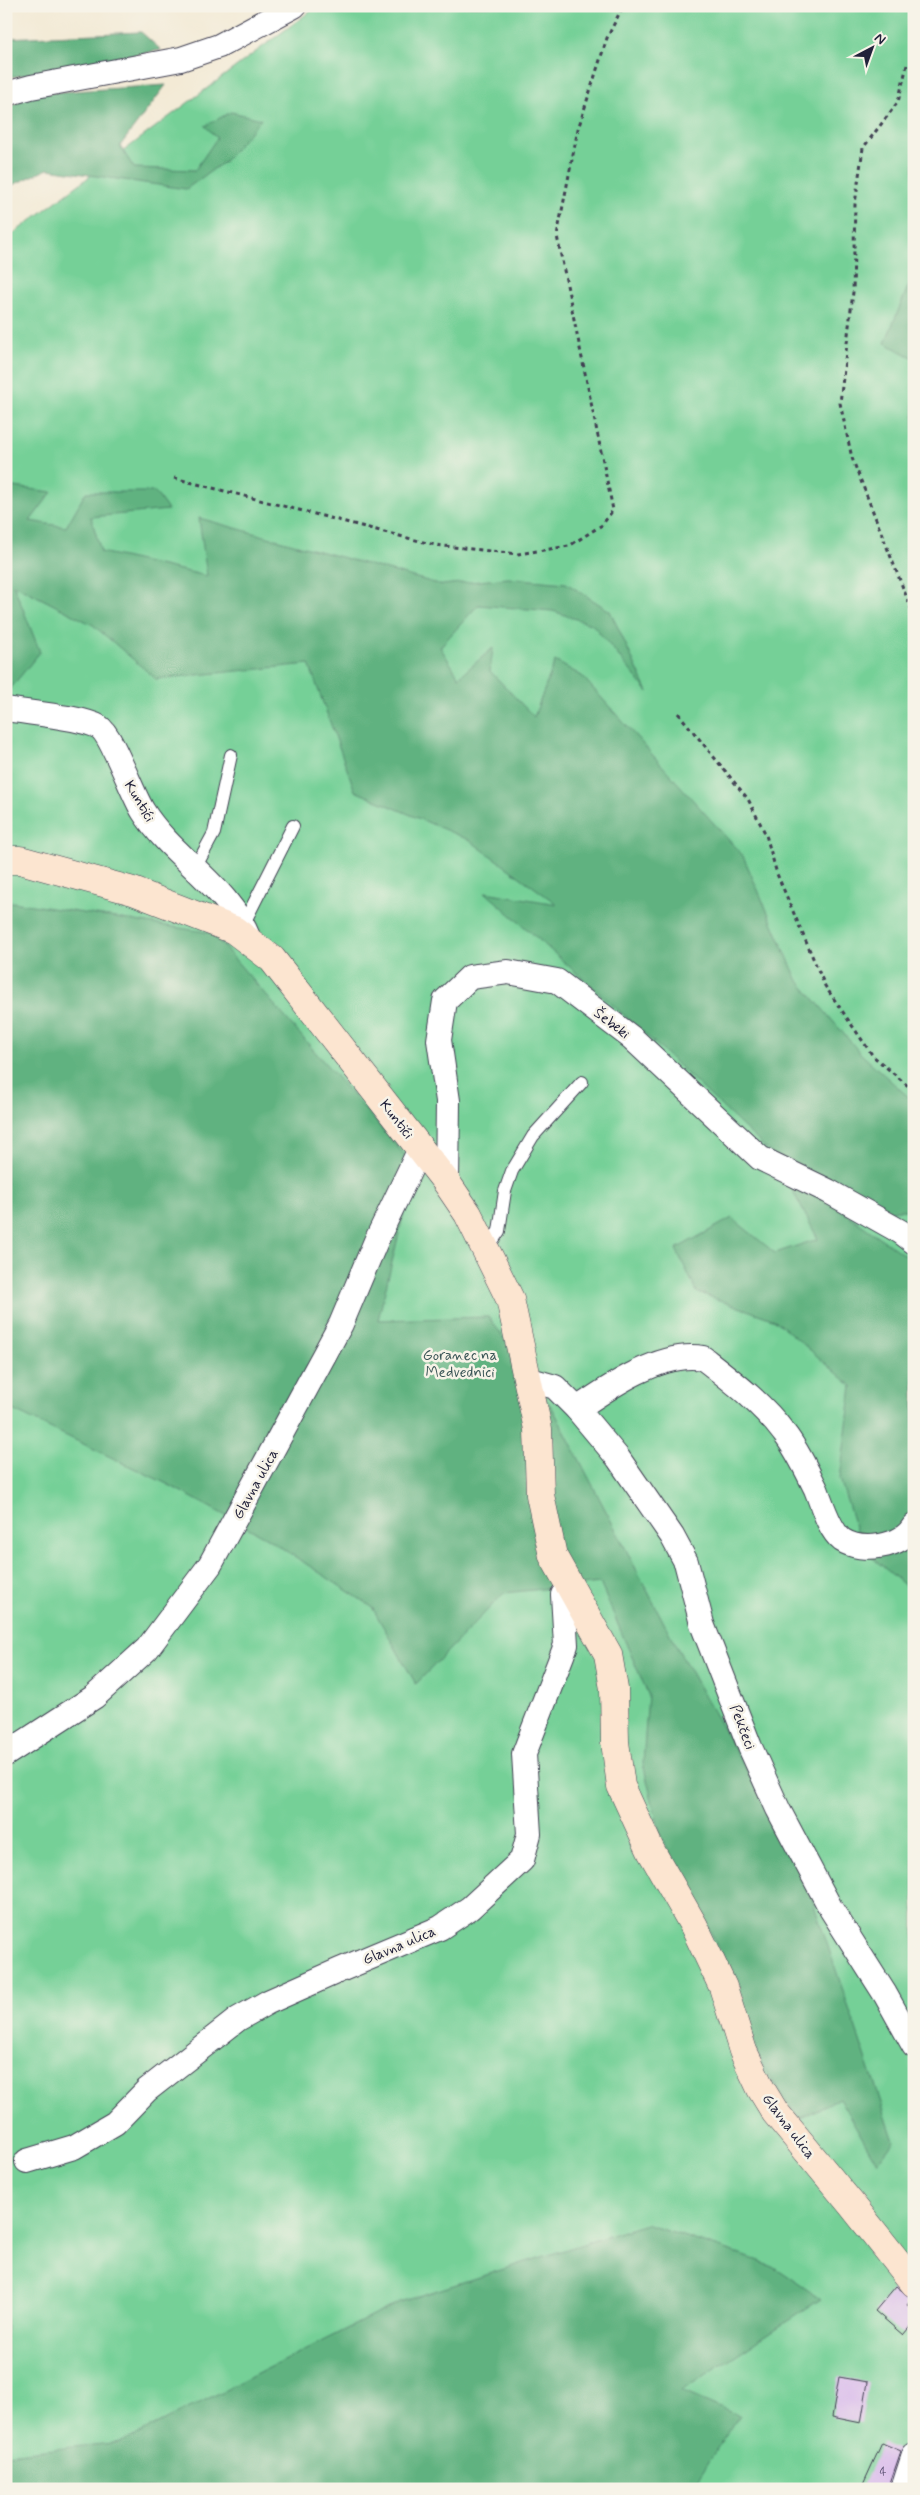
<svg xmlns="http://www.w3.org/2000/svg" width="920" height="2495" font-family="Mynerve,sans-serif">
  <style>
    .green { fill: #75d097; stroke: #4c7969 }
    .forest { fill: #60b280; stroke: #416a5e }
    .building { fill: #d5b4ec }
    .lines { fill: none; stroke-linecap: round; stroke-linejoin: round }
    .lane-casing { stroke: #414052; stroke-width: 14 }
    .street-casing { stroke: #414052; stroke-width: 26 }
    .secondary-casing { stroke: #414052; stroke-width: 29 }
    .path { stroke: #414052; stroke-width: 3; stroke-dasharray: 4 4; stroke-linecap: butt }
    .lane { stroke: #fff; stroke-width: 12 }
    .street { stroke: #fff; stroke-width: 24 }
    .secondary { stroke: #fce5d0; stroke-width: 28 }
    .labels { text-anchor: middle; stroke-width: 5; stroke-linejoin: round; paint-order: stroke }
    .number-label { font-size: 12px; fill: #4f4667 }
    .street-label { font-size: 15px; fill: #22223b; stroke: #f7f3e8 }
    .park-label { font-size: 15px; fill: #3b5657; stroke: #f7f3e8 }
  </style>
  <rect width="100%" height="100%" fill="#f7f3e8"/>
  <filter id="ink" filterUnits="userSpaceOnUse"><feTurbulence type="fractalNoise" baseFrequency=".02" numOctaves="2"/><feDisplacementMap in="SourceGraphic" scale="10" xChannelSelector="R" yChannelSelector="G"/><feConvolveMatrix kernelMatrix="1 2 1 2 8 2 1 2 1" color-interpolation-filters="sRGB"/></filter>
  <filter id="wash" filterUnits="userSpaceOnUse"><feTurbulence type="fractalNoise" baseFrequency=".0096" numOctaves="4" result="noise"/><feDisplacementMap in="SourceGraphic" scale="20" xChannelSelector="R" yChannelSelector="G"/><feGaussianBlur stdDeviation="1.12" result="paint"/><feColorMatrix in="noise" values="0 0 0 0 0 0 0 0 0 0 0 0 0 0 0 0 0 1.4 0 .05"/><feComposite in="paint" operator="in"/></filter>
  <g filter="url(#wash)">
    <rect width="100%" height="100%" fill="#f3ead5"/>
    <polygon class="green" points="317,6 914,6 914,2489 6,2489 6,239"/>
    <g class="forest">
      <polygon points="141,32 161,50 6,78 6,38"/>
      <polygon points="166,85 120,146 134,168 195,170 217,138 205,126 231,112 261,119 225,161 186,189 48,169 6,188 6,110 29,94"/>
      <polygon points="914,272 914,358 885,343"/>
      <polygon points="6,486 52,492 30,521 66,527 86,492 155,492 168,510 91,517 101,552 207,576 199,518 442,585 508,578 566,583 610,611 648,692 593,625 553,611 478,605 440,647 459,677 493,648 490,671 534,717 555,661 582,676 743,856 797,979 861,1054 914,1102 914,1202 907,1210 842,1211 914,1262 914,1593 862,1549 840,1479 852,1386 775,1320 697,1292 676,1249 732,1218 775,1253 818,1239 775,1157 641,1030 485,892 557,904 469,840 355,791 309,664 156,679 93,625 13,584 40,652 6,694"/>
      <polygon points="6,901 212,933 415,1167 378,1320 489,1317 553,1409 675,1644 801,1867 894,2141 877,2163 839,2098 799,2119 761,2064 729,1967 661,1837 643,1764 648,1694 600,1583 504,1593 416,1684 372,1607 265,1537 167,1484 6,1407"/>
      <polygon points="646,2224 771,2265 821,2299 681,2391 739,2416 693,2486 627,2489 6,2489 6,2454 122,2442 400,2302"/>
    </g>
    <g id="blocks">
      <g class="building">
        <polygon points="896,2286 912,2299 907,2305 914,2311 914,2322 903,2335 875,2311"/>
        <polygon points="839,2377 868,2382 861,2423 832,2417"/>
        <polygon points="882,2443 901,2451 891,2480 887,2489 861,2489"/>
      </g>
    </g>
  </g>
  <g filter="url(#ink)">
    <use href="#blocks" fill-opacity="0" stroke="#414052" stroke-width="1"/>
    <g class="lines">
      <g class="lane-casing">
        <g id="lane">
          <polyline points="195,868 214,833 231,755"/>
          <polyline points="244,923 293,826"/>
          <polyline points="486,1250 499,1231 505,1191 512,1171 533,1136 582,1082"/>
        </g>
      </g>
      <g class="street-casing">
        <g id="street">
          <polyline points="6,94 31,87 181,59 219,46 294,6"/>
          <path d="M6 709C29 713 81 717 99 727 112 735 132 794 143 811 173 859 231 887 250 942"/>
          <polyline points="447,1183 448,1101 439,1040 445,1001 470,977 508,972 557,981 632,1038 760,1158 828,1191 901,1232 914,1242"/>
          <polyline points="527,1379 555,1387 577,1409 618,1458 672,1536 686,1562 702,1624 750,1747 778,1809 831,1909 885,1994 914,2046"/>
          <path d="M577 1409C609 1387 663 1350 703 1358 731 1380 763 1404 784 1433 797 1449 807 1471 816 1489 822 1504 829 1530 842 1540 862 1553 902 1547 914 1526"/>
          <polyline points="6,1754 94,1697 147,1649 210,1565 341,1324 376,1241 420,1149"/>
          <polyline points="27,2161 74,2147 115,2123 147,2090 238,2019 268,2002 340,1970 440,1928 470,1908 522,1860 529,1834 524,1754 566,1645 563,1595 570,1588"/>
          <polyline points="903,2489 914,2455"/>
        </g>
      </g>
      <g class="secondary-casing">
        <polyline id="secondary" points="6,860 20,860 133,891 234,930 272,959 447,1183 468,1214 510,1299 538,1429 540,1495 553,1556 608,1654 614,1689 615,1742 621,1786 651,1851 694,1926 723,1987 743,2051 761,2089 775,2112 852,2205 914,2283"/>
      </g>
      <g class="path">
        <polyline points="907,65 898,102 863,148 855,204 853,292 840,403 852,458 914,616"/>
        <polyline points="174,478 435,545 518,554 569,546 602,525 613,510 557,236 578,129 607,38 623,6"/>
        <polyline points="678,713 748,799 766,835 777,874 825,986 873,1056 914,1091"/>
      </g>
      <use href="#lane" class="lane"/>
      <use href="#street" class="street"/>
      <use href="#secondary" class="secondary"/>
    </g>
  </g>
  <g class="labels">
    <g class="number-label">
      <text x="883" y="2475">4</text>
    </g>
    <g class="street-label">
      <text transform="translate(140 801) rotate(59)" y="5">Kuntići</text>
      <text transform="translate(612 1023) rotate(37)" y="5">Šebeki</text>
      <text transform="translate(397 1119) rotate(52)" y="5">Kuntići</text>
      <text transform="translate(255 1484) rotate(-61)" y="5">Glavna ulica</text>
      <text transform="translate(743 1727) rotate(69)" y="5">Pekčeci</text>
      <text transform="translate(399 1945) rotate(-23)" y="5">Glavna ulica</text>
      <text transform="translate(789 2126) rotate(53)" y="5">Glavna ulica</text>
    </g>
    <g class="park-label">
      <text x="460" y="1360">Goranec na<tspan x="460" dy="17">Medvednici</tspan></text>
    </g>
  </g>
  <rect width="920" height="2495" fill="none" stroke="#f7f3e8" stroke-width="25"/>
  <g transform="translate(872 48) rotate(41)" stroke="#f7f3e8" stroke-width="4" paint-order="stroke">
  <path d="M0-4L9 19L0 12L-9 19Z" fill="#22223b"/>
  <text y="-8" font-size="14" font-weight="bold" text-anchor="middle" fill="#22223b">N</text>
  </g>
</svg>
